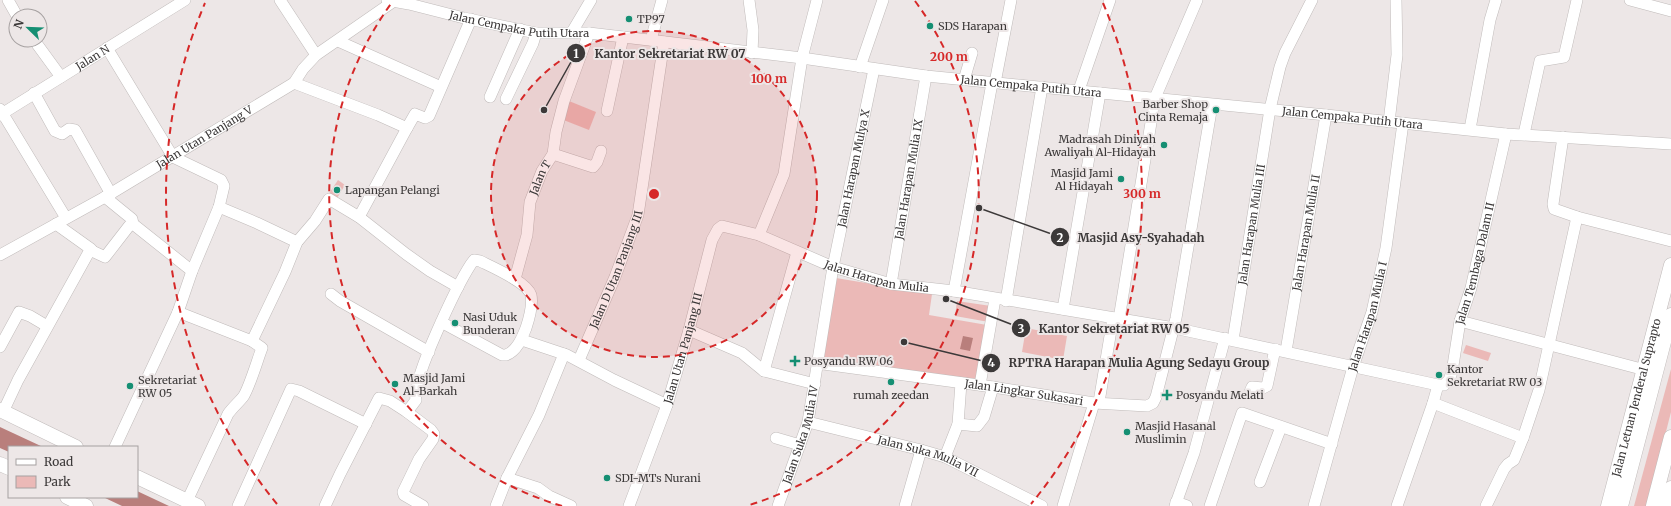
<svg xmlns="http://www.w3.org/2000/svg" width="1671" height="506" font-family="Merriweather,serif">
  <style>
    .green { fill: #ebb9b7 }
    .water { fill: #b97f7c }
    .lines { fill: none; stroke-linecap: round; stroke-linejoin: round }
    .minor-casing { stroke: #c0bbba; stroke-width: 12 }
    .major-casing { stroke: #c0bbba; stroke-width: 15 }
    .minor { stroke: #fff; stroke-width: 11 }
    .major { stroke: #fff; stroke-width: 14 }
    .ring { fill: none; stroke: #d62828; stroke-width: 2; stroke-dasharray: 7 5 }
    .poi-dot { fill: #158f73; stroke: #ede7e7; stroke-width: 1.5 }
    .labels { text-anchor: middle; stroke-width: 4; stroke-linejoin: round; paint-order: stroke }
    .poi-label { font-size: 11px; fill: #3c3939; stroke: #ede7e7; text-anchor: start }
    .street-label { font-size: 11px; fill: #3c3939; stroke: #ede7e7 }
    .centre { fill: #d62828; stroke: #ede7e7; stroke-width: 2 }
    .ring-label { font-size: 12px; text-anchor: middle; font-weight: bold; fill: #d62828; stroke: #ede7e7; stroke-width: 4; stroke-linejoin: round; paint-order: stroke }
    .leader { fill: none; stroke: #3c3939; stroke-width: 1.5 }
    .callout-dot { fill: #3c3939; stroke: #ede7e7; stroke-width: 1.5 }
    .mark-label { font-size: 12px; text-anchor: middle; font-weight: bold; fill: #fff }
    .callout-label { font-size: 12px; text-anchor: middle; font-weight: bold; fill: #3c3939; stroke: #ede7e7; stroke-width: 4; stroke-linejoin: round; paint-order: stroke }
  </style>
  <rect width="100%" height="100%" fill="#ede7e7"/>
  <g class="green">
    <polygon points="569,101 596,112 589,130 561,119"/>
    <polygon points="338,180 345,185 336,200 328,195"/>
    <polygon points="836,278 932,294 929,315 987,325 976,382 821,359"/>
    <polygon points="957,301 991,306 989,322 955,316"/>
    <polygon points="1026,328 1067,336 1063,360 1022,352"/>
    <polygon points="1466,345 1491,353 1488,361 1463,353"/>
    <polygon points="1671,369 1671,412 1647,506 1634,506"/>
  </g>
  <g class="water">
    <polygon points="963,336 973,338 970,351 960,349"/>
    <polygon points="0,427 43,447 9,447 9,452 0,448"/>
    <polygon points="137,491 169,506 122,506 103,497 137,497"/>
  </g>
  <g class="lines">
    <g class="minor-casing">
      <g id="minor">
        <polyline points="8,0 17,16"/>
        <polyline points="280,0 316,55"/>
        <path id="s1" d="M387 0 409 4 464 18 536 33H589L802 58 926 76 1326 115 1506 134 1671 144"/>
        <polyline points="749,0 753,30 752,53"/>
        <polyline points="1630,0 1671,11"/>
        <polyline points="572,32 591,0"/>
        <polyline points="34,40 61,77"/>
        <polyline points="651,40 662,0"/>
        <polyline points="338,41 441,87"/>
        <polyline points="107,48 173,157 221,180 224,186 219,207 192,271 178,312 115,447"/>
        <polyline points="860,67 883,0"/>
        <polyline points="964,80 972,53"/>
        <polyline points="294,83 378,115 407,128 415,114 425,118 429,116 471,19"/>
        <polyline points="995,83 1011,0"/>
        <polyline points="1079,90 1110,0"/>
        <polyline points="34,93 55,131 62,134 69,129 75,130 111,194"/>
        <polyline points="490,97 520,29"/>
        <polyline points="506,99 533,43 536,33"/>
        <polyline points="0,109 66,218"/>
        <polyline points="607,111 623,37"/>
        <path id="s2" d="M0 115 185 0"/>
        <polyline points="1389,122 1397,55 1396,0"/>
        <polyline points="1470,129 1490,20 1496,0"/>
        <polyline points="1524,134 1540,61 1564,57 1577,0"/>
        <polyline points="1563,137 1553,204 1554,209 1577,217"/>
        <polyline points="553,154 593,167 597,162 601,151"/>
        <polyline points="105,197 132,219 133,224"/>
        <polyline points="219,207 257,223 297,242"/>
        <polyline points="359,217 407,128"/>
        <polyline points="56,224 91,249"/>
        <polyline points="759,235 784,174 802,58 817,0"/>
        <path id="s3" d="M0 255 105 197 294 83 303 69 316 55 394 1"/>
        <path id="s4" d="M515 279 527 235 530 202 542 171 553 154 556 132 564 101 589 33"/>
        <path id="s5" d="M891 284 926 76"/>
        <polyline points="954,291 992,83"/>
        <polyline points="331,294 340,301 429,352"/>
        <polyline points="1006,301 1042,87"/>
        <polyline points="1063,309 1100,93"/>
        <polyline points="178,312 252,341"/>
        <polyline points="1119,319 1155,98 1197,0"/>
        <polyline points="1460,321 1645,370"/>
        <polyline points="689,330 742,353 764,371 815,384"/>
        <polyline points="522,340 567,355 614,380 667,405"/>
        <path id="s6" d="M1233 340 1270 109 1280 67 1285 53 1312 0"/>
        <polyline points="0,347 19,312 30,316 47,326"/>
        <path id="s7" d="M1286 351 1326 115"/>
        <path id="s8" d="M579 360 615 277 638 215 664 42"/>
        <path id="s9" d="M816 363 993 387 1094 403 1147 406 1153 403 1156 397 1176 318 1212 105"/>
        <polyline points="764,371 797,252"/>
        <polyline points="980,385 995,299"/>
        <polyline points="1249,394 1252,387 1263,388 1267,386 1275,349"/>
        <polyline points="1099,402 1113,318"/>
        <polyline points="1433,403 1523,438"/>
        <polyline points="3,412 18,380 90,250 105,257 129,226 133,224 192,271"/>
        <polyline points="407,412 431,430 434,434 433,439 419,459 403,492 404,495 423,506"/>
        <path id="s10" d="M808 422 921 450 945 457 1042 506"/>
        <polyline points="958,424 977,426 984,417 993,387"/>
        <polyline points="776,438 800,445"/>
        <polyline points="945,457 958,424 961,383"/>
        <polyline points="507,478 538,488 549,496 571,506"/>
        <polyline points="1260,482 1281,427"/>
        <path d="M187 501 228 414C232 408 238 403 243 397 249 389 258 358 262 348L252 341 285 272 297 242 315 221 329 199 359 217 406 254 430 271 458 287"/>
        <polyline points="1176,502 1187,506"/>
        <polyline points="238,506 291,389 299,391 366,424"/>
        <path d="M325 506 340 474 379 398 390 401 407 412 416 400C411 380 458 284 471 264L474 260 480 261C492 267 527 282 531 295 533 305 529 319 526 328 522 338 517 351 506 355H502L441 322"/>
        <polyline points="496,506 507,478 539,415 564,354"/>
        <path id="s11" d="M629 506 667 405 689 330 712 240 718 229 722 226 759 235 833 267 891 284 954 291 1174 328 1438 385H1444L1449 380 1452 372 1460 321 1471 288 1506 134"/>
        <path id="s12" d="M778 506 808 422 833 267 874 69"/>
        <polyline points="905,506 921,450"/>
        <polyline points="1063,506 1094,403"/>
        <polyline points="1175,506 1194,453 1225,338"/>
        <polyline points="1210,506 1242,413 1332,444"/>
        <path id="s13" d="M1314 506 1353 367 1372 312 1386 248 1403 123"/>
        <polyline points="1397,506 1433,403 1438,385"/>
        <polyline points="1486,506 1504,469 1508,464 1514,460 1523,438 1539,390 1577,217 1671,241"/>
      </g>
    </g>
    <g class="major-casing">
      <g id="major">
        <polyline points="0,410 76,447"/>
        <polyline points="0,464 9,468"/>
        <polyline points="137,477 198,506"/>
        <polyline points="67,497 86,506"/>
        <path id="s14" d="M1608 506 1671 265"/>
        <polyline points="1621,506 1671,315"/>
        <polyline points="1653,506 1671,437"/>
        <polyline points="1666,506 1671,488"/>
      </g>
    </g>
    <use href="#minor" class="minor"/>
    <use href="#major" class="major"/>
  </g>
  <circle cx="654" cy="194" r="163" fill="#d62828" fill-opacity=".12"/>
  <g class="ring">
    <circle cx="654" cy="194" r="163"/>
    <path d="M562 506A325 325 0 0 1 393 1M915 1A325 325 0 0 1 746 506"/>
    <path d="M277 504A488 488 0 0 1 205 3M1103 3A488 488 0 0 1 1031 504"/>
  </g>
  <g class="poi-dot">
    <circle cx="629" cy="19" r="4"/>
    <circle cx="930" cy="26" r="4"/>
    <circle cx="1216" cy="110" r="4"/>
    <circle cx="1164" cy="145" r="4"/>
    <circle cx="1121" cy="179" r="4"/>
    <circle cx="337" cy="190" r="4"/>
    <circle cx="455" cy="323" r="4"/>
    <path d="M793 355h4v4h4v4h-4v4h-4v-4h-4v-4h4z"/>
    <circle cx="1439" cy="375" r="4"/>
    <circle cx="891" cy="382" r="4"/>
    <circle cx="395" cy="384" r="4"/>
    <circle cx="130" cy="386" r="4"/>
    <path d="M1165 389h4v4h4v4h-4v4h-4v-4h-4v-4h4z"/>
    <circle cx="1127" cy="432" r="4"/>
    <circle cx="607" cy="478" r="4"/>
  </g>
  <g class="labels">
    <g class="poi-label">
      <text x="637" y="23">TP97</text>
      <text x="938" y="30">SDS Harapan</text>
      <text x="1208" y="108" text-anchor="end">Barber Shop<tspan x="1208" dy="13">Cinta Remaja</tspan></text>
      <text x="1156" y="143" text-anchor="end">Madrasah Diniyah<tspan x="1156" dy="13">Awaliyah Al-Hidayah</tspan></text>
      <text x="1113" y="177" text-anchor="end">Masjid Jami<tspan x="1113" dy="13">Al Hidayah</tspan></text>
      <text x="345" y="194">Lapangan Pelangi</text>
      <text x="463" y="321">Nasi Uduk<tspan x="463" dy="13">Bunderan</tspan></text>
      <text x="804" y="365">Posyandu RW 06</text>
      <text x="1447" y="373">Kantor<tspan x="1447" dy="13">Sekretariat RW 03</tspan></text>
      <text x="403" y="382">Masjid Jami<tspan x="403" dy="13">Al-Barkah</tspan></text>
      <text x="138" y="384">Sekretariat<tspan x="138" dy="13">RW 05</tspan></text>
      <text x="891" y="399" text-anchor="middle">rumah zeedan</text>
      <text x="1176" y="399">Posyandu Melati</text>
      <text x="1135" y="430">Masjid Hasanal<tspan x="1135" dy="13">Muslimin</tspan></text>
      <text x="615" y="482">SDI-MTs Nurani</text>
    </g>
    <g class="street-label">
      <text dy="4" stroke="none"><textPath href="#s1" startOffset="135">Jalan Cempaka Putih Utara</textPath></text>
      <text dy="4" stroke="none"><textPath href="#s2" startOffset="109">Jalan N</textPath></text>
      <text dy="4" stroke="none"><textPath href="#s1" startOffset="651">Jalan Cempaka Putih Utara</textPath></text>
      <text dy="4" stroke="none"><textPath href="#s1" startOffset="974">Jalan Cempaka Putih Utara</textPath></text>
      <text dy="4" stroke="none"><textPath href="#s3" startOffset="236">Jalan Utan Panjang V</textPath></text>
      <text dy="4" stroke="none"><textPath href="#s12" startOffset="347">Jalan Harapan Mulya X</textPath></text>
      <text dy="4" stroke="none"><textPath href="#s4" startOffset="105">Jalan T</textPath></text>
      <text dy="4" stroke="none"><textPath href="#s5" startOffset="106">Jalan Harapan Mulia IX</textPath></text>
      <text dy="4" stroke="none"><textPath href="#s6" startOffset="117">Jalan Harapan Mulia III</textPath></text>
      <text dy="4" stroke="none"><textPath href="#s7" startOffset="120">Jalan Harapan Mulia II</textPath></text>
      <text dy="4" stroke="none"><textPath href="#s11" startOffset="1165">Jalan Tembaga Dalam II</textPath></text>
      <text dy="4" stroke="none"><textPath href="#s8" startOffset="98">Jalan D Utan Panjang III</textPath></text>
      <text dy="4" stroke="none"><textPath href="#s11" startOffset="460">Jalan Harapan Mulia</textPath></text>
      <text dy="4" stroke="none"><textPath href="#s13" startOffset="197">Jalan Harapan Mulia I</textPath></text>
      <text dy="4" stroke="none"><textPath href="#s11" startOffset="167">Jalan Utan Panjang III</textPath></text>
      <text dy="4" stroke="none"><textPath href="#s9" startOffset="210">Jalan Lingkar Sukasari</textPath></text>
      <text dy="4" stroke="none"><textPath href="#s14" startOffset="112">Jalan Letnan Jenderal Suprapto</textPath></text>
      <text dy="4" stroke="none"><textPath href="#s12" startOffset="75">Jalan Suka Mulia IV</textPath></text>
      <text dy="4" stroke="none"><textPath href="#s10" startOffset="125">Jalan Suka Mulia VII</textPath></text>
    </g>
  </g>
  <circle cx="654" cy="194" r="6" class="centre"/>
  <g class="ring-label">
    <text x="949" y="61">200 m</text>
    <text x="769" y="83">100 m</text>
    <text x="1142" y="198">300 m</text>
  </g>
  <path class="leader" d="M544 110L576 53M979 208L1060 237M946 299L1021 328M904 342L991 363"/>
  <g class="callout-dot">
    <circle cx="544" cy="110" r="4"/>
    <circle cx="979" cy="208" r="4"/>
    <circle cx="946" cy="299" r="4"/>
    <circle cx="904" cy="342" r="4"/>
    <circle cx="576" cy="53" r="10"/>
    <circle cx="1060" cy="237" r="10"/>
    <circle cx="1021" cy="328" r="10"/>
    <circle cx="991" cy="363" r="10"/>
  </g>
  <g class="mark-label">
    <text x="576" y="58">1</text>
    <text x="1060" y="242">2</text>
    <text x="1021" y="333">3</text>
    <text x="991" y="367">4</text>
  </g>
  <g class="callout-label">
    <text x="670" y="58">Kantor Sekretariat RW 07</text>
    <text x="1141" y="242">Masjid Asy-Syahadah</text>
    <text x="1114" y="333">Kantor Sekretariat RW 05</text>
    <text x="1139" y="367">RPTRA Harapan Mulia Agung Sedayu Group</text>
  </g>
  <rect x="8" y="446" width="130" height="52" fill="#ede7e7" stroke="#a6a1a1"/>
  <rect x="16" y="459" width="20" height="6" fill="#ffffff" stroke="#a6a1a1"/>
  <text x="44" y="466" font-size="12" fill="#3c3939">Road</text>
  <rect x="16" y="476" width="20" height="12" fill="#ebb9b7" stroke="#a6a1a1"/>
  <text x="44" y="486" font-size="12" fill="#3c3939">Park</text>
  <g transform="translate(28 28) rotate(293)"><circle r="19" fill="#ede7e7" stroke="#a6a1a1"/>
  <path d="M0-3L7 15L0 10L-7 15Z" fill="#158f73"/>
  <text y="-6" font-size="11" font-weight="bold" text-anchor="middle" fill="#3c3939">N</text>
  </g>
</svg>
